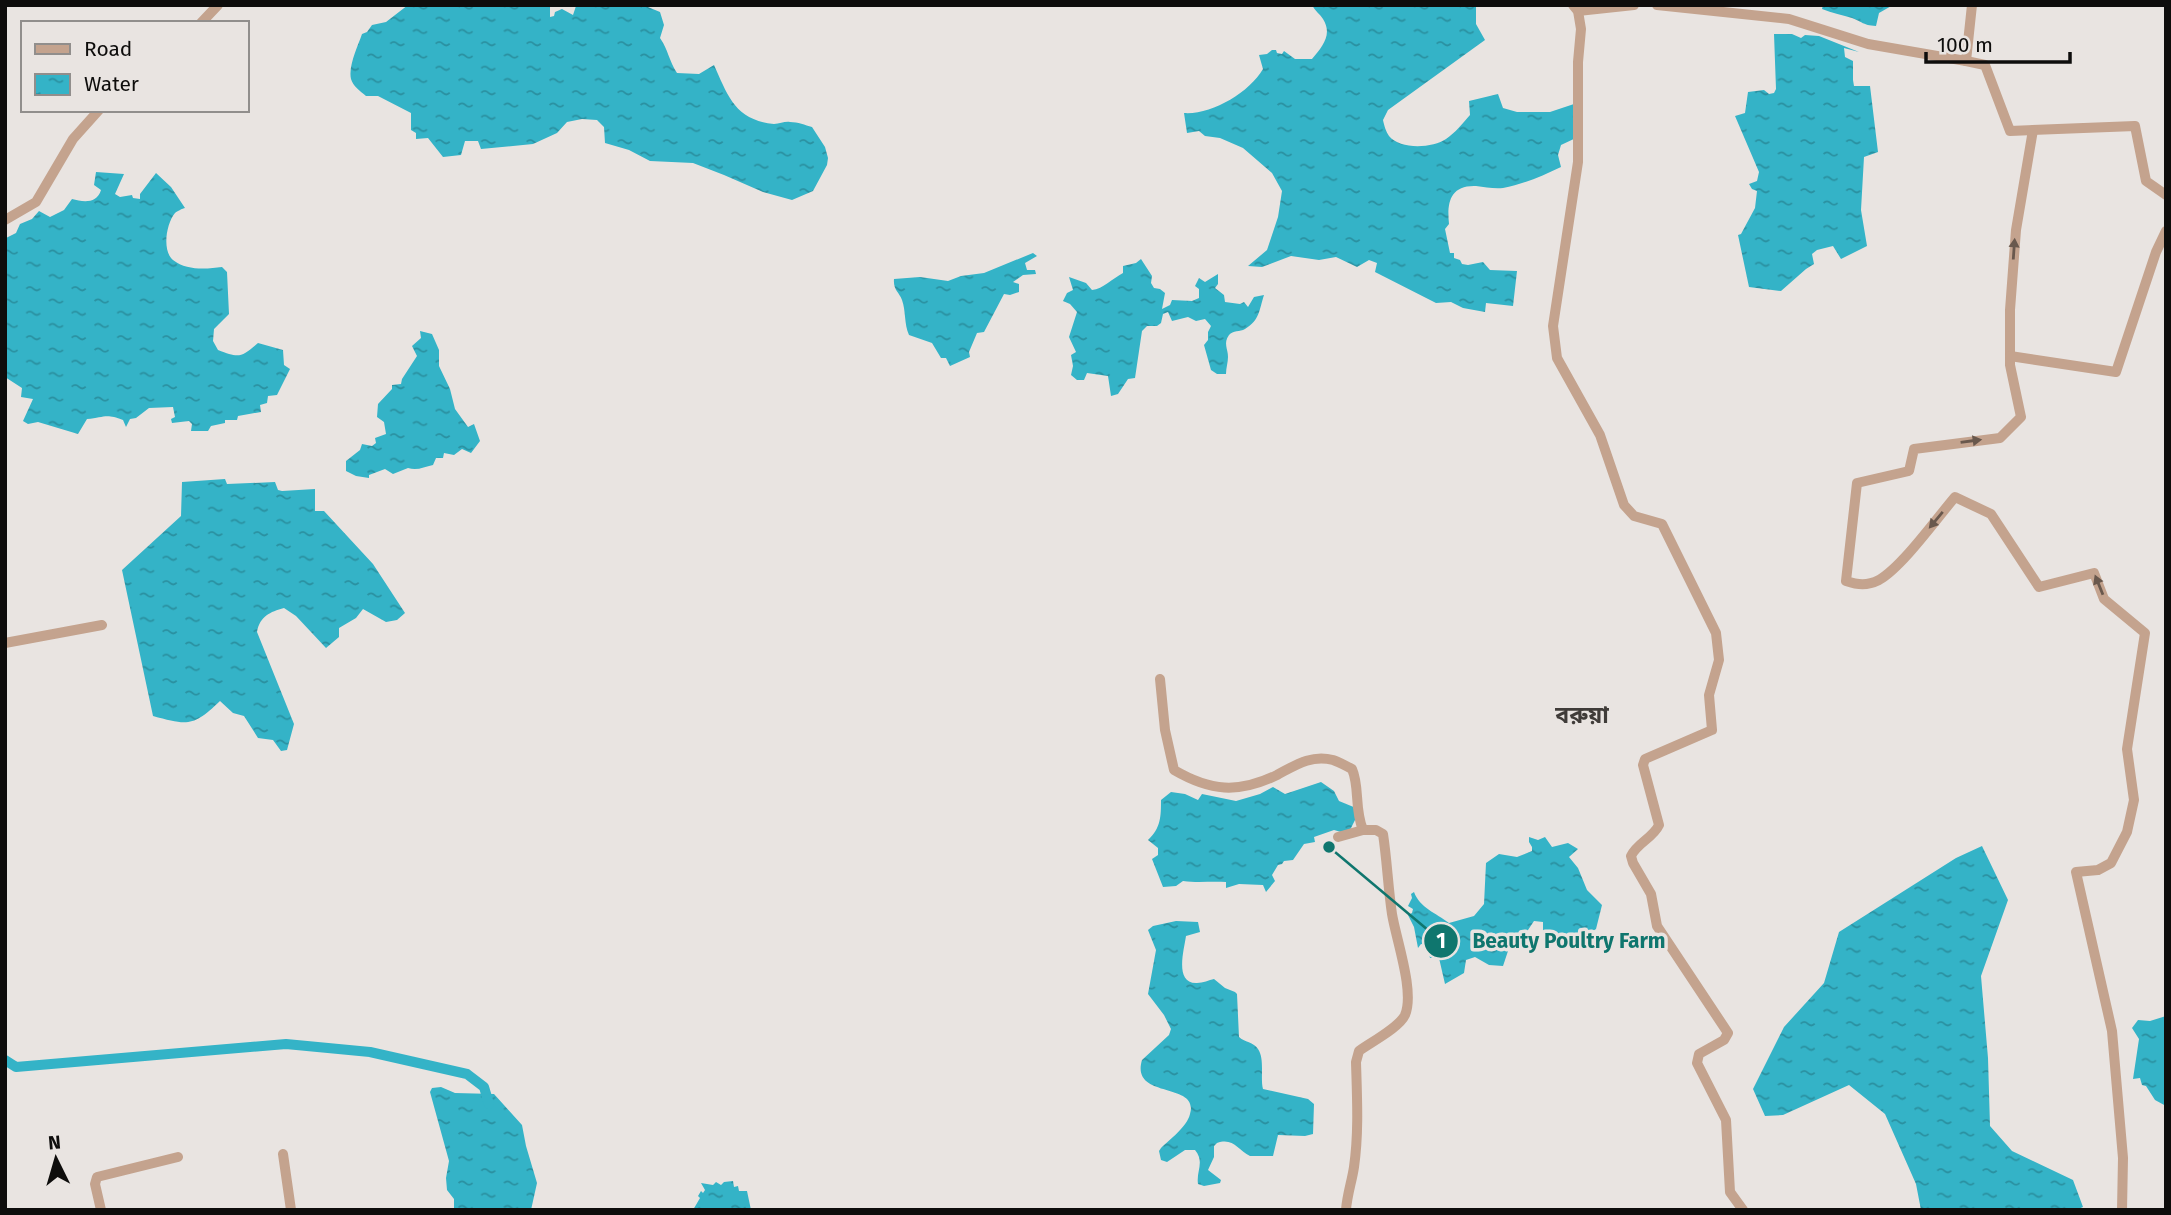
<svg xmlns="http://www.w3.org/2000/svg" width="2171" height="1215" font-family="'Fira Sans','Noto Sans Bengali',sans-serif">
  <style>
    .water { fill: url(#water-ripples) }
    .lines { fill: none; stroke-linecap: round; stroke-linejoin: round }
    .canal { stroke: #34b3c7; stroke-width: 10 }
    .minor { stroke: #c4a38e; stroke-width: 10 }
    .oneway { fill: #69584d }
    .labels { text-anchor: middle; stroke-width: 7; stroke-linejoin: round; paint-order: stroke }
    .quarter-label { font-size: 23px; font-weight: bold; fill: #403c39; stroke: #e9e4e1 }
    .leader { fill: none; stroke: #0f766e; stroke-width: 2.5 }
    .callout-dot { fill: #0f766e; stroke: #e9e4e1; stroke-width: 2.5 }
    .mark-label { font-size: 21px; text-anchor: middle; font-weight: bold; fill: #fff }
    .callout-label { font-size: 21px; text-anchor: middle; font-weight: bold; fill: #0f766e; stroke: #e9e4e1; stroke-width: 7; stroke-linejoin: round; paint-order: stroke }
  </style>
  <defs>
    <pattern id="water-ripples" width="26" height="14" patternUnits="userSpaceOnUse" patternTransform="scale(1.75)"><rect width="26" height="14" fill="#34b3c7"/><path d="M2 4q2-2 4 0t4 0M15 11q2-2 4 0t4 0" fill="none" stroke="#2a90a0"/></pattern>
  </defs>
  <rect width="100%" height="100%" fill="#e9e4e1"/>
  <g class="water">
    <path d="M408 5H550V17L554 16 555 12 562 9 573 15 576 6 579 5H643L660 12 664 25 660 38C668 49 669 61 677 73L699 74 714 65C728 96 735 120 774 124 780 124 785 121 790 122 798 122 805 125 812 127L825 147 828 158 827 165 813 191 792 200 763 192 724 175 693 163 650 161 629 150 605 143 604 127 597 120 582 119 567 122 557 133 533 144 481 149 478 141H465L461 155 443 157 428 138 416 139V133L411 130V113L378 96H366C360 91 353 86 351 79 348 66 358 46 362 34L367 32 372 25 386 22Z"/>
    <path d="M1312 5H1476V24L1485 40 1388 110 1383 120C1384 125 1386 132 1389 136 1400 150 1433 148 1446 139 1455 133 1463 123 1470 115L1469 101 1498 94 1503 108 1517 112H1550L1574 104 1578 137 1561 145 1558 155 1561 167C1542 176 1524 184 1503 188 1494 189 1485 187 1476 186 1449 185 1447 204 1449 224L1445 229 1450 253H1454V258L1460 260 1462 264 1468 265 1483 262 1490 270 1517 271 1513 306 1486 303 1485 312 1463 308 1451 302 1436 303 1375 272 1377 263 1369 260 1357 267 1336 257 1319 260 1291 256 1262 267 1248 266 1267 250 1278 217 1282 191 1272 173 1243 148 1220 138 1205 136 1199 131 1187 133 1184 113C1211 115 1249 93 1263 69L1259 55 1267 54 1272 50H1276L1277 53 1282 54 1284 51 1295 59H1312C1322 47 1333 35 1323 19 1320 14 1315 11 1312 5Z"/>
    <path d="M1823 5H1893L1879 13 1876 26C1862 25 1863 22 1852 18 1843 15 1832 13 1822 9Z"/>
    <polygon points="1774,34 1792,34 1801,38 1805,35 1819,36 1859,52 1844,48 1845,57 1853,61 1853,80 1854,86 1870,86 1878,152 1864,157 1861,210 1867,246 1841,259 1833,246 1817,250 1812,254 1814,264 1806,269 1781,291 1749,287 1738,235 1741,234 1755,208 1757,191 1752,189 1749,184 1757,181 1759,172 1735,116 1745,113 1748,92 1764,90 1769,94 1774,93 1776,89"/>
    <path d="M96 172 124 174 115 194 120 197 132 195 133 198 140 199V194L156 173 171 187 185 208C183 208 176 212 175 213 166 224 162 251 173 260 187 271 207 269 222 267L227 272 229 314 214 329 213 341 218 350C239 358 241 358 258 343L283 350 284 365 290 369 277 395 268 396 267 403 260 405 261 412 238 416 237 420H225V423L211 426 208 431H191L192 424 189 421 172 423 171 419 175 417 173 407 149 408 136 418 130 419 126 427 123 420C105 413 104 418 87 419L78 434 38 422 28 424 23 421 33 399 21 397 22 388 5 377C5 357 9 334 5 315L6 238 16 233 20 224 32 219 39 211 50 217 64 210 72 199C83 202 97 204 101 190L94 185Z"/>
    <path d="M1033 253 1037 256 1025 263 1027 270H1035L1036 274 1023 275 1013 282 1019 284V292L1010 295 1004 294 984 332 977 333 969 352 970 357 950 366 946 358H941L932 343 909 335C904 324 906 311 902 300 899 292 893 290 894 279L920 277 948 281 961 276 984 273Z"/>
    <path d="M1141 259 1152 276 1151 283 1154 288 1160 289 1165 293 1162 309 1170 305 1172 300 1192 301 1199 298V289L1195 286 1199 278 1205 282 1218 274V284L1215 288 1224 295 1225 302 1240 304 1244 302 1248 307 1254 297 1264 295C1259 310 1260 320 1245 329 1240 332 1233 330 1229 335 1223 343 1228 349 1228 357 1228 362 1226 368 1226 374H1217L1211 370 1204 345 1208 340V332L1211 326 1205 319 1196 321 1188 317 1172 321 1168 312 1163 314 1161 323 1157 326H1147L1142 331 1135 378 1128 379 1118 394 1111 396 1108 376 1087 373 1084 380H1077L1071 375 1073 366 1071 355 1076 352 1069 337 1077 312 1070 304 1063 301 1067 293 1073 290 1069 277 1086 283 1092 290C1103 289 1113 278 1123 273V266L1136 263Z"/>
    <path d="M420 331 432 334 439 350V366L450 389 455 409 468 427 474 424 480 441 471 453 462 449 454 455 444 453 443 458H436L433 465C424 467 417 471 408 468L393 474 385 469 369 475V478L356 476 346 471V461L360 450 362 444 372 446 376 443 375 438 386 434 384 422 377 417 378 404 392 389V385L401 384 402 379 417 356 412 346 421 338Z"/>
    <path d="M225 479 227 484 275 482 278 490 282 491 315 489V511H324L373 564 405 613 397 620 386 622 363 609 356 618 339 628V637L326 648 296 616 284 608C270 612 260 616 257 632L294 724 287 750 281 751 273 740 258 738 244 716 233 713 220 701C194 726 189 726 153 716L122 570 181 516 182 482Z"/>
    <path d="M1321 782 1334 791 1339 801 1356 808 1357 816 1348 834 1334 830 1314 837 1315 842 1304 844 1293 860 1284 861 1282 864 1278 865 1272 875 1275 881 1266 892 1263 885 1239 884 1226 888V882C1211 881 1198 883 1183 881L1176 886 1163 887 1152 859 1158 855V848L1148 840C1161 828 1161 816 1161 800L1171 792 1185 794 1198 800 1202 794 1236 801 1260 794 1273 787 1285 794Z"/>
    <path d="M1529 837 1538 840 1545 837 1552 847 1568 843 1578 849 1569 857 1578 868 1587 890 1602 905 1596 929 1582 938 1581 949 1543 943V922L1534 921 1526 933 1511 942 1503 966 1489 965 1475 957 1466 960 1464 973 1445 984 1439 958H1430L1427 945 1421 944 1418 948 1414 927 1408 915 1412 913 1413 909 1408 906 1412 898 1411 894 1414 892C1420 908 1436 913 1449 923L1474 916 1484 904 1486 863 1499 854 1517 857 1532 851V847L1529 842Z"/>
    <polygon points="1982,846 2008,900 1981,976 1988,1058 1990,1126 2012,1151 2073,1180 2083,1207 2076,1210 1921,1210 1916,1184 1885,1114 1849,1085 1783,1115 1765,1116 1753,1089 1784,1027 1824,983 1839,932 1956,858"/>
    <path d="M1176 921 1198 922 1200 932 1186 936C1184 950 1174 984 1197 983 1203 983 1209 980 1214 979L1225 988 1235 992 1237 994 1239 1037C1244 1042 1254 1042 1258 1049 1265 1059 1260 1078 1263 1089L1308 1099 1314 1104 1313 1134 1305 1136 1278 1135 1273 1156H1250C1238 1150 1233 1137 1217 1143L1214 1146V1157L1208 1170 1221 1180 1220 1183 1204 1186 1198 1184C1196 1171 1205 1162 1195 1150H1185L1167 1162 1161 1160 1159 1151 1161 1148C1170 1139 1187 1127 1190 1114 1200 1081 1130 1100 1142 1060L1169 1035 1171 1029 1164 1015 1148 994 1156 950 1148 930 1153 926Z"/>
    <polygon points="2166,1016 2166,1106 2155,1100 2146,1086 2142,1085 2140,1078 2133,1079 2139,1039 2132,1028 2138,1020 2150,1021"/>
    <polygon points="441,1087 455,1093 494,1094 522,1125 526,1146 537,1183 531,1210 458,1210 454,1208 454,1199 447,1190 446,1178 449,1161 430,1092 432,1088"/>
    <polygon points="733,1181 734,1187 738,1186 739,1191 747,1191 751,1210 693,1210 700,1198 698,1196 701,1191 703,1193 705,1190 701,1183 713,1185 716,1182 721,1185 724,1182"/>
  </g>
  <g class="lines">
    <polyline class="canal" points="5,1060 16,1067 286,1044 370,1052 467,1074 484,1087 489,1104"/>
    <g class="minor">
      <path d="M1573 5 1578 11 1581 29 1578 62V162L1553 326 1557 358 1600 435 1624 505 1634 516 1662 524 1716 633 1719 660 1709 695 1712 730 1645 759 1643 765 1659 825C1653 838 1637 843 1631 856L1633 863 1651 894 1657 926 1728 1033 1724 1040 1699 1054 1697 1063 1726 1120 1730 1192 1743 1210"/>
      <polyline points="1657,5 1789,19 1868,44 1966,61 1972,5"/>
      <polyline points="1578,11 1634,5"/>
      <polyline points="201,23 218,5"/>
      <polyline points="1966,61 1985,65 2010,131 2135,126 2146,181 2166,195"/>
      <path d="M2033 130 2016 230 2010 310V365L2021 417 2000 438 1914 449 1909 471 1857 483 1846 581C1858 585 1867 586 1879 580 1902 567 1937 518 1955 497L1991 514 2039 587 2094 573 2104 599 2145 633 2127 749 2134 800 2127 832 2111 863 2098 870 2076 872 2112 1031 2123 1158 2122 1210"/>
      <polyline points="5,220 36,202 73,139 99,110"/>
      <polyline points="2010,356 2116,372 2156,252 2166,231"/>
      <polyline points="5,643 102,625"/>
      <path d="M1160 679 1165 730 1174 770C1210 791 1238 794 1277 775 1294 766 1311 754 1333 760 1339 762 1346 766 1352 769 1360 787 1354 808 1363 830H1376L1383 834C1387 860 1388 887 1392 914 1396 939 1415 992 1405 1015 1399 1028 1371 1042 1359 1051L1356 1062C1357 1097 1359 1132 1354 1167 1352 1181 1347 1195 1346 1210"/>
      <polyline points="1338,837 1363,830"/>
      <polyline points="283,1154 291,1210"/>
      <polyline points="101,1210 95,1184 97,1177 178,1157"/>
    </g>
  </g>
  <defs><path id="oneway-solid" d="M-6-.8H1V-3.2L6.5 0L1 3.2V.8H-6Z" transform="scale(1.75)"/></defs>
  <g class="oneway">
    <use href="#oneway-solid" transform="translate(2014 249) rotate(-86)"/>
    <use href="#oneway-solid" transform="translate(1971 441) rotate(-8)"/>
    <use href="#oneway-solid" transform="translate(1936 520) rotate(130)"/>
    <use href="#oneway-solid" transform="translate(2099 585) rotate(-112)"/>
  </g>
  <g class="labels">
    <g class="quarter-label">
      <text x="1582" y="723">বরুয়া</text>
    </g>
  </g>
  <path class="leader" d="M1329 847L1441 941"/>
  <g class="callout-dot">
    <circle cx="1329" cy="847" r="7"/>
    <circle cx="1441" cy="941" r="18"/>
  </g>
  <g class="mark-label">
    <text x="1441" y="948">1</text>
  </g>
  <g class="callout-label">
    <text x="1569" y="948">Beauty Poultry Farm</text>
  </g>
  <rect width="2171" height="1215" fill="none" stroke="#0e0d0c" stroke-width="14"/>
  <rect x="21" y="21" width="228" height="91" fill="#e9e4e1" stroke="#918e8c" stroke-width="2"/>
  <rect x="35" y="44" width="35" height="10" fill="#c4a38e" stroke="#918e8c" stroke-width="2"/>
  <text x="84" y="56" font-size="21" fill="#0e0d0c">Road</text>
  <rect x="35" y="74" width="35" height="21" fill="url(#water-ripples)" stroke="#918e8c" stroke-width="2"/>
  <text x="84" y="91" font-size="21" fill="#0e0d0c">Water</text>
  <g transform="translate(56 1159) rotate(355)" stroke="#e9e4e1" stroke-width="5" paint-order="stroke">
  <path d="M0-5L12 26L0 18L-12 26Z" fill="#0e0d0c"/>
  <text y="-10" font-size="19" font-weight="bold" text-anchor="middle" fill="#0e0d0c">N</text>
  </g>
  <path d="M1926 52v10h144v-10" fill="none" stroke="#0e0d0c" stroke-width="3.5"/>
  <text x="1937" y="52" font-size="21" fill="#0e0d0c" stroke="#e9e4e1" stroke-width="5" paint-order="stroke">100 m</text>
</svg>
